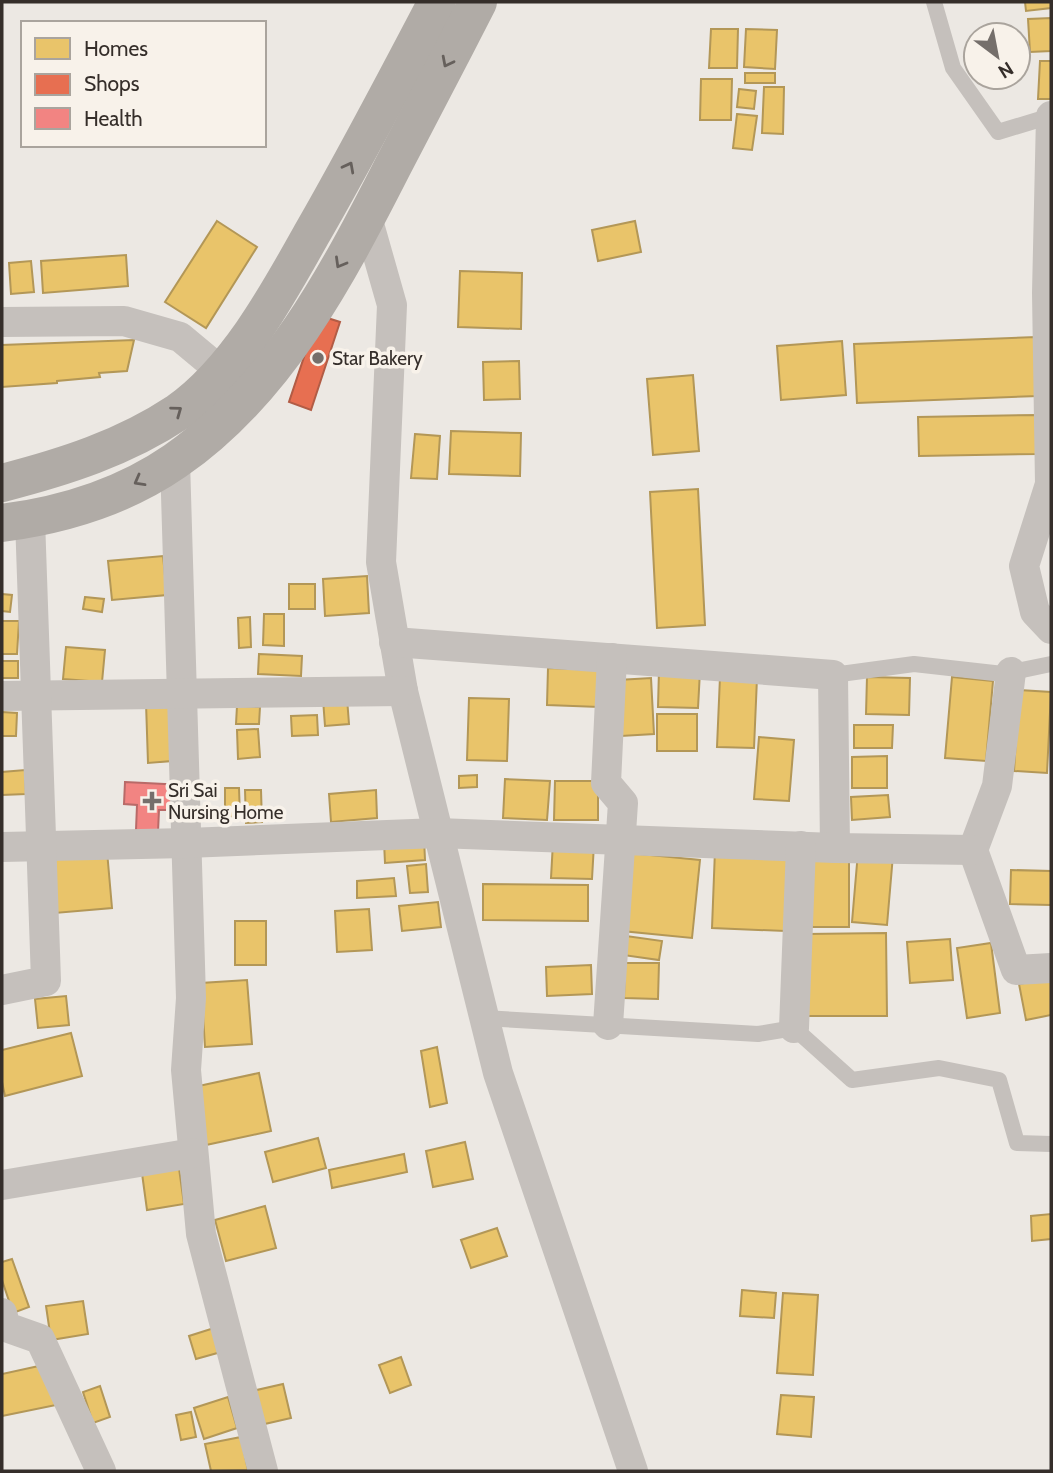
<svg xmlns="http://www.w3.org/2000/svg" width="1053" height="1473" font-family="Cabin,sans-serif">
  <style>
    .homes { fill: #e9c46a; stroke: #b39757; stroke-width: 2 }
    .shops { fill: #e76f51; stroke: #b25c45; stroke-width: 2 }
    .health { fill: #f28482; stroke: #b96a68; stroke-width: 2 }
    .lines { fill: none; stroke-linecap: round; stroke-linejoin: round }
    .service { stroke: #c5c0bc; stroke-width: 16 }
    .minor { stroke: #c5c0bc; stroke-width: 30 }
    .trunk { stroke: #b0aba6; stroke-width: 38 }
    .oneway { stroke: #66605c }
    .poi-dot { fill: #756f6b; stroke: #f8f2ea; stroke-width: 2.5 }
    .labels { text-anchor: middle; stroke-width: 7; stroke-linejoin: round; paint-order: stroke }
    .poi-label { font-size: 19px; fill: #352e2a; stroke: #f8f2ea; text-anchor: start }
  </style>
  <rect width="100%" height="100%" fill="#ece8e3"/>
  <g class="homes">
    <polygon points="1025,2 1051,2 1051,8 1026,11"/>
    <polygon points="1051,18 1051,51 1030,52 1028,19"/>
    <polygon points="711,29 738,29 737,68 709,68"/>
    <polygon points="746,29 777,30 775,69 744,67"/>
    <polygon points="1040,61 1051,61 1051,99 1038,99"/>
    <rect x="745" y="73" width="30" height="10"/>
    <polygon points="701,79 732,79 731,120 700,120"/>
    <polygon points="764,87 784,87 783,134 762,133"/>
    <polygon points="739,89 756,91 754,109 737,107"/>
    <polygon points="737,114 757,116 752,150 733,148"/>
    <polygon points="217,221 257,247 206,328 165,302"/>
    <polygon points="635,221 641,252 598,261 592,230"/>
    <polygon points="126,255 128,286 43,293 41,261"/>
    <polygon points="31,261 34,292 11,294 9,263"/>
    <polygon points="460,271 522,273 521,329 458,327"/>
    <polygon points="1036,337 1038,396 857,403 854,344"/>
    <polygon points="134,340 127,371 99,373 100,377 57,381 57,383 2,387 2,345"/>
    <polygon points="842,341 846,395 781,400 777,346"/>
    <polygon points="519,361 520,399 484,400 483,362"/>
    <polygon points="693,375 699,451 653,455 647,379"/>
    <polygon points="1038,415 1038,454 919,456 918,417"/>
    <polygon points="451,431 521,433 520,476 449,474"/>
    <polygon points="415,434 440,436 437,479 411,478"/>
    <polygon points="698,489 705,625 657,628 650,492"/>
    <polygon points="163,556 167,595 112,600 108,561"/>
    <polygon points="367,576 369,613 325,616 323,579"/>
    <rect x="289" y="584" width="26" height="25"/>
    <polygon points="2,594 12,595 10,612 2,611"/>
    <polygon points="85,597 104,599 102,612 83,609"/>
    <polygon points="264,614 284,614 284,646 263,645"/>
    <polygon points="250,617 251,647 239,648 238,618"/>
    <polygon points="2,621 19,621 17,654 2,654"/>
    <polygon points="66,647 105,650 102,682 63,679"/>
    <polygon points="259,654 302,656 301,676 258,674"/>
    <rect x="2" y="661" width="16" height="17"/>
    <polygon points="548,668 601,670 599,707 547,705"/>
    <polygon points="659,670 700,671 698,708 658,707"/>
    <polygon points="720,677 757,678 754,748 717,747"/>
    <polygon points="867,677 910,678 909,715 866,714"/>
    <polygon points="952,677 993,681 986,761 945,758"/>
    <polygon points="651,678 654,734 621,736 618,680"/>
    <polygon points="1019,690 1051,692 1047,773 1014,771"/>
    <polygon points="347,698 349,724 325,726 323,699"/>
    <polygon points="469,698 509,699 507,761 467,760"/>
    <polygon points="170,702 172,761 148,763 146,703"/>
    <polygon points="237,706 260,707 259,724 236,724"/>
    <polygon points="2,712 17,713 16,736 2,736"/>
    <rect x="657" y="714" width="40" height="37"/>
    <polygon points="317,715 318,735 292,736 291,716"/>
    <polygon points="854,725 893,725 892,748 854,748"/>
    <polygon points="258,729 260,757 238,759 237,730"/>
    <polygon points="759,737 794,740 789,801 754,799"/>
    <polygon points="887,756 887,788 852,788 852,757"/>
    <polygon points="25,770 26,794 2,795 2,772"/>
    <polygon points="477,775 477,787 459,788 459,776"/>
    <polygon points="505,779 550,781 547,820 503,818"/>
    <polygon points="555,781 598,781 598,820 554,820"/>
    <polygon points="225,788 239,788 240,817 225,817"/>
    <polygon points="245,790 261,790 262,822 246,823"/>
    <polygon points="376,790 377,818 331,822 329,794"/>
    <polygon points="888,795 890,817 852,820 851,797"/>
    <polygon points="424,838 425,860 385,863 384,842"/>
    <polygon points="553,842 594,844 592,879 551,878"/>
    <polygon points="715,850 789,852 785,931 712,928"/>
    <polygon points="107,851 112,908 55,913 51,856"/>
    <polygon points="858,852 893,855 887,925 852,922"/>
    <polygon points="630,853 700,860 692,938 622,931"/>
    <rect x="812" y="855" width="37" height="72"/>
    <polygon points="426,864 428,892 410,893 407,866"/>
    <polygon points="1011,870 1051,871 1051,905 1010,904"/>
    <polygon points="394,878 396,896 357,898 357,881"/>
    <polygon points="483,884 588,885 588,921 483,920"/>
    <polygon points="438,902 441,927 402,931 399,906"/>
    <polygon points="369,909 372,950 337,952 335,911"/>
    <rect x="235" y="921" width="31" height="44"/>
    <polygon points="886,933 887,1016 806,1016 806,934"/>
    <polygon points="626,936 662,941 659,960 623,955"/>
    <polygon points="950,939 953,980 910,983 907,942"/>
    <polygon points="991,943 1000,1013 967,1018 957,948"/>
    <polygon points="625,963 659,963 658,999 624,998"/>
    <polygon points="591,965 592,994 547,996 546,967"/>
    <polygon points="1051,978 1051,1015 1026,1020 1019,984"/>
    <polygon points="247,980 252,1044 205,1047 201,983"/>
    <polygon points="66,996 69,1025 38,1028 35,999"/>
    <polygon points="71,1033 82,1076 5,1096 2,1082 2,1050"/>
    <polygon points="437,1047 447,1103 430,1107 421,1051"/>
    <polygon points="259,1073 271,1131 206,1145 194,1087"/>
    <polygon points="318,1138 326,1168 273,1182 265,1152"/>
    <polygon points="465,1142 473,1179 433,1187 426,1151"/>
    <polygon points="404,1154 407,1172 332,1188 329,1170"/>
    <polygon points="178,1161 184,1204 147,1210 141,1166"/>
    <polygon points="265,1206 276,1248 226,1261 215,1220"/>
    <polygon points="1051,1214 1051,1239 1032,1241 1031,1216"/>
    <polygon points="497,1228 507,1256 471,1268 461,1240"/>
    <polygon points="12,1259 29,1307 13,1313 2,1280 2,1262"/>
    <polygon points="742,1290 776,1293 774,1318 740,1316"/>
    <polygon points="783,1293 818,1295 813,1375 777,1373"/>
    <polygon points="83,1301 88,1334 51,1340 46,1306"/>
    <polygon points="214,1328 221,1352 196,1359 189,1336"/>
    <polygon points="401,1357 411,1385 390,1393 379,1365"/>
    <polygon points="48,1364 56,1405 2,1416 2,1374"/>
    <polygon points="283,1384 291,1418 256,1426 248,1392"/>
    <polygon points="100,1386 110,1417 93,1423 83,1392"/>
    <polygon points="781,1395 814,1397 811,1437 777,1434"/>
    <polygon points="228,1397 237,1428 204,1439 194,1408"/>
    <polygon points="191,1412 196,1437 181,1440 176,1415"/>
    <polygon points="241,1437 248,1470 211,1471 205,1444"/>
  </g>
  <polygon class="shops" points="318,315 340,322 311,410 289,402"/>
  <polygon class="health" points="125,782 184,785 183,810 159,810 158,832 136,830 137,805 124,804"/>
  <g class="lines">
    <g class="service">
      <polyline points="934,2 953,68 998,132 1051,116"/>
      <polyline points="833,675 914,664 1003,674 1051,664"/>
      <polyline points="484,1018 758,1034 794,1028 852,1080 939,1068 999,1080 1017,1143 1051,1144"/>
    </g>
    <g class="minor">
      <polyline points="1051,116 1047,293 1050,484 1024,566 1035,612 1051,629"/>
      <polyline points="367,217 392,305 381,562 403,691 498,1073 633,1471"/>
      <polyline points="2,322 124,321 180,337 222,372"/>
      <polyline points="175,461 191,998 186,1070 201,1234 263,1471"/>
      <polyline points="394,642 833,675 835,848"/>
      <polyline points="1011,672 997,786 973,850 1016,970 1051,968"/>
      <polyline points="2,696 403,691"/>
      <polyline points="2,847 187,843 438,833 835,848 973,850"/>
      <polyline points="2,990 46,981 30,519"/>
      <polyline points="608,1025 623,803 606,783 612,658"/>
      <polyline points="794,1028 801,846"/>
      <polyline points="2,1185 193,1153"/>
      <polyline points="2,1313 6,1327 40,1339 101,1471"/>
    </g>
    <g class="trunk">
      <path d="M2 483C64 467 124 448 178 412 236 371 277 296 311 235 355 159 396 80 437 2"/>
      <path d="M2 523C63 515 123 497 175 461 277 391 338 274 393 166 421 112 450 57 478 2"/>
    </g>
  </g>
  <defs><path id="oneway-chevron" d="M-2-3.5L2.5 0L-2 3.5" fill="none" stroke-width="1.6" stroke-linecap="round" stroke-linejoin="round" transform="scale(1.75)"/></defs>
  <g class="oneway">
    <use href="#oneway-chevron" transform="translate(447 62) rotate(117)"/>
    <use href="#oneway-chevron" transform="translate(349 167) rotate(-62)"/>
    <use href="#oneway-chevron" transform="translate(340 263) rotate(120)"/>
    <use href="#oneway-chevron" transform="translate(177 411) rotate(-36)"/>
    <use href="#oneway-chevron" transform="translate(139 481) rotate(151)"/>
  </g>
  <g class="poi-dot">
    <circle cx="318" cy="358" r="7"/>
    <path d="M148.5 790.5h7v7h7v7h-7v7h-7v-7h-7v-7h7z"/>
  </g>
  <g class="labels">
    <g class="poi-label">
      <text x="332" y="365">Star Bakery</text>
      <text x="168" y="797">Sri Sai<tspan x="168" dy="22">Nursing Home</tspan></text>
    </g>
  </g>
  <rect width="1053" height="1473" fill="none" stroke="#352e2a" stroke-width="7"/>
  <rect x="21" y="21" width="245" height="126" fill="#f8f2ea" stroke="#aaa49d" stroke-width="2"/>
  <rect x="35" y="38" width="35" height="21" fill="#e9c46a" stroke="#aaa49d" stroke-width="2"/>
  <text x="84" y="56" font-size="21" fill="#352e2a">Homes</text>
  <rect x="35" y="74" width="35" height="21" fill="#e76f51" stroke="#aaa49d" stroke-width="2"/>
  <text x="84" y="91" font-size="21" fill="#352e2a">Shops</text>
  <rect x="35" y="108" width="35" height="21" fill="#f28482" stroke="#aaa49d" stroke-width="2"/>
  <text x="84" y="126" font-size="21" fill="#352e2a">Health</text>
  <g transform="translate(997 56) rotate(148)"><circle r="33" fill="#f8f2ea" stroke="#aaa49d" stroke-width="2"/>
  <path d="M0-5L12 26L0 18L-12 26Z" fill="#756f6b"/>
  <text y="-10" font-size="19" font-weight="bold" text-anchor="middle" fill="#352e2a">N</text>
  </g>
</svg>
